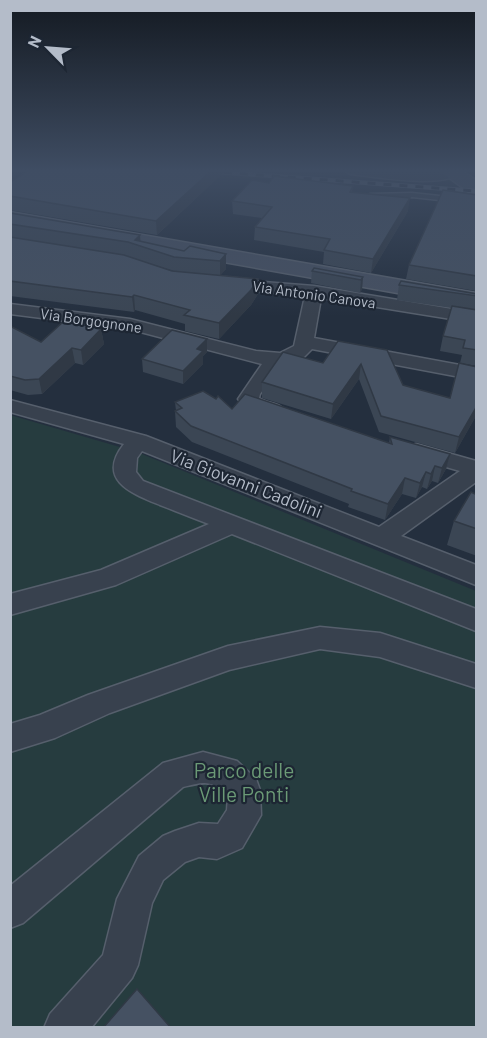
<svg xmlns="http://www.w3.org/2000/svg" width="487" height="1038" font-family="Barlow,sans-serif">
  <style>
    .green { fill: #263c3f }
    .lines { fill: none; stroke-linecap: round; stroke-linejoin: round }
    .lane-casing { stroke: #565f6c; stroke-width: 3 }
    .street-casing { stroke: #565f6c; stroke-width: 3 }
    .secondary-casing { stroke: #565f6c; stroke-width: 3 }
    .lane { fill: #38414e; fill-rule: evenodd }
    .street { fill: #38414e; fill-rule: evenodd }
    .secondary { fill: #465061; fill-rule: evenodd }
    .rail-casing { stroke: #5a6575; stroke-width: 4.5 }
    .rail { stroke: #1d2633; stroke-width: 3; stroke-dasharray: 8; stroke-linecap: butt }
    .wall { fill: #3b4654; fill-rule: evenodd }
    .shaded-wall { fill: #303945 }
    .building { fill: #455162; stroke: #303945; stroke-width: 1.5 }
    .labels { text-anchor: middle; stroke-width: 4.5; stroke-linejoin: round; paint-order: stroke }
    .far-street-label { font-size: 15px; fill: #b4bcc9; stroke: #1d2633 }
    .street-label { font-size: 18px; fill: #b4bcc9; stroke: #1d2633 }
    .near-park-label { font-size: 21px; fill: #6b9a76; stroke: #1d2633 }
  </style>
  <rect width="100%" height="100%" fill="#242f3e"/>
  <polygon class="green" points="10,415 137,452 476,591 476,1027 11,1027"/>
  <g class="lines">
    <g class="lane-casing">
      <polygon id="lane" points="412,193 476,200 476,204 412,197 370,198 367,196 370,194"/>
    </g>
    <g class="street-casing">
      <g id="street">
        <path d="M344 170 424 172 467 170C446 190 378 177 350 174Z"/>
        <path d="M227 279 314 286 476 313V323L321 298 314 338 476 368V380L312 349 304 357 282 364 260 394 259 398C267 404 279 402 285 411L282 415C268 419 247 412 238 399L262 364 129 329 10 314V304L130 319 256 351 280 353 294 346 305 296 221 288 219 284Z"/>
        <path d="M10 400 146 436 379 527 460 471 408 456 405 451 408 446 416 444 476 461V482L401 536 476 565V585L142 451 137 458 136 472 143 481 476 609V631L232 534 116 585 10 615V594L101 570 209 524C192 518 176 511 160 505 131 493 96 480 124 444L10 412Z"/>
        <polygon points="320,627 380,633 476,664 476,688 380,657 320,649 229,670 110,713 55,738 10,752 10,724 40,715 88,695 228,646"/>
        <path d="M203 752 237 761 256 779 260 790 261 815 242 848 217 859 199 857 185 862 163 880 152 903 138 965 132 978 91 1028H44L50 1014 103 955 117 899 139 856 163 836 175 831 199 823 218 824 227 810 228 796C211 779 204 782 183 787L23 923 10 928V886L163 763Z"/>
      </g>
    </g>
    <g class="secondary-casing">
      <g id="secondary">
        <polygon points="438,170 460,170 476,180 476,193 469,192"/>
        <polygon points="10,212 476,293 476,307 10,224"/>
      </g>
    </g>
    <use href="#lane" class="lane"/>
    <use href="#street" class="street"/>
    <use href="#secondary" class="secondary"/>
    <g class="rail-casing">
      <polyline id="rail" points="192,170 476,191"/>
    </g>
    <use href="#rail" class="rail"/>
  </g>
  <g class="wall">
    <polygon points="29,170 226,170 157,235 10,210 10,182"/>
    <polygon points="269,183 353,186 352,192 408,211 371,273 323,264 324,252 254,240 255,227 262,218 233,214 232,201"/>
    <polygon points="477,195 477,292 476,291 406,279 409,265"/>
    <path d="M10 213 184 251 226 254V269L220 275 258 279V294L251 305 219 339 185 331V324L135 310 134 312 10 296ZM129 257 174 271H172Z"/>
    <polygon points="312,271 363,277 362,289 360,293 311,283"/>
    <polygon points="399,285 477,294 477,366 460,363 462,355 440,351 443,336 452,308 397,300"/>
    <polygon points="10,326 41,342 101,329 104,344 83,365 75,363 42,394 28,395 10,390"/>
    <polygon points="207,339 207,352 203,356 203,364 183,384 143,372 142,359"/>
    <polygon points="338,341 403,385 450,398 477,367 477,414 455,453 379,432 359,379 331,419 262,398 262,382 323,363"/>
    <polygon points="175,402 232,409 389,443 390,437 450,454 446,469 438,483 432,481 427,489 422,487 416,498 402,494 385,520 348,507 349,504 192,442 176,427 175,411 176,411"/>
    <polygon points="477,489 477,556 447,545 454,521 475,494"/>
  </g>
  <g class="shaded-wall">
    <polygon points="212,170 226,170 157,235 156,221"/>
    <polygon points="282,170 320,170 282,174"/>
    <polygon points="410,198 408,211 371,273 373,259"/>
    <polygon points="140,235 141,246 135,240"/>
    <polygon points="226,254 226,269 220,276 220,261"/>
    <polygon points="363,277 362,289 360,293 361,280"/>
    <polygon points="258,279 258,294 251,305 219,339 219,323"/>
    <polygon points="134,295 135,310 134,312 132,297"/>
    <polygon points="101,329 104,344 83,365 81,350"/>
    <polygon points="207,339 207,352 203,356 203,364 183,384 183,371 197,349"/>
    <polygon points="72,348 75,363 42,394 39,379"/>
    <polygon points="361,364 359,379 331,419 333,404"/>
    <polygon points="477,406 477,414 455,453 459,437"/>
    <polygon points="450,454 446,469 438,483 442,468"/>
    <polygon points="435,466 432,481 427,489 431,474"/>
    <polygon points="426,472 422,487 416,498 420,483"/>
    <polygon points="405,478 402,494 385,520 388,504"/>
  </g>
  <g class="building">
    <polygon points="29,170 212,170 156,221 10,196 10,182"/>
    <polygon points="274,176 353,186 350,192 410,198 373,259 324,250 330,239 255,227 272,207 232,201 252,180 269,183"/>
    <polygon points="443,190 477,195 477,276 409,265"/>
    <polygon points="10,213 140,235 135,240 184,251 190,246 226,254 220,261 174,257 128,242 10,224"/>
    <polygon points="10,237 124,255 172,271 258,279 251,290 219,323 184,315 190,310 134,295 132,297 10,281"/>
    <polygon points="314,268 363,277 361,280 312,271"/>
    <polygon points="401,281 477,294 477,296 399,285"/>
    <polygon points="452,306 477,310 477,350 463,348 465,340 443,336"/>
    <polygon points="64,321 101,329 81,350 72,348 39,379 25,380 10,376 10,326 41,342"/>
    <polygon points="172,330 207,339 197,349 203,351 183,371 142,359"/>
    <polygon points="338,341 387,350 403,385 450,398 459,363 477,367 477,406 459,437 381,416 361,364 333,404 262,382 283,352 323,363"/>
    <polygon points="203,391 216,399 218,396 232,409 245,394 392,444 390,437 450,454 442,468 435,466 431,474 426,472 420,483 405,478 388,504 351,491 352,489 191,426 175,411 182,408 175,402"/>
    <polygon points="477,489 477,529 454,521 471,492 475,494"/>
    <polygon points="137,989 171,1028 103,1028"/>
  </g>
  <linearGradient id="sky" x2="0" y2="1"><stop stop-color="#141a22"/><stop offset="0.54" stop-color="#3f4d63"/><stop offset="1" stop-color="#3f4d63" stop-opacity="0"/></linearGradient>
  <rect width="487" height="316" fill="url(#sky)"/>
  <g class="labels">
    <g class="far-street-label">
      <text transform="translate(314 295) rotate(8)" y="5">Via Antonio Canova</text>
      <text transform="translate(91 321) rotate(8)" y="5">Via Borgognone</text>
    </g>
    <g class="street-label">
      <text transform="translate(246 484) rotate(21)" y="6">Via Giovanni Cadolini</text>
    </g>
    <g class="near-park-label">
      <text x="244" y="778">Parco delle<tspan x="244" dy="24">Ville Ponti</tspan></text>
    </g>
  </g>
  <rect width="487" height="1038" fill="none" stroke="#b4bcc9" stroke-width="24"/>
  <g transform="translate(48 48) rotate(295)" stroke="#1d2633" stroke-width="4.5" paint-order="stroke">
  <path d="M0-4.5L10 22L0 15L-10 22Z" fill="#b4bcc9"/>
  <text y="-9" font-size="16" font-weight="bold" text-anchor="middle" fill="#b4bcc9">N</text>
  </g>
</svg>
